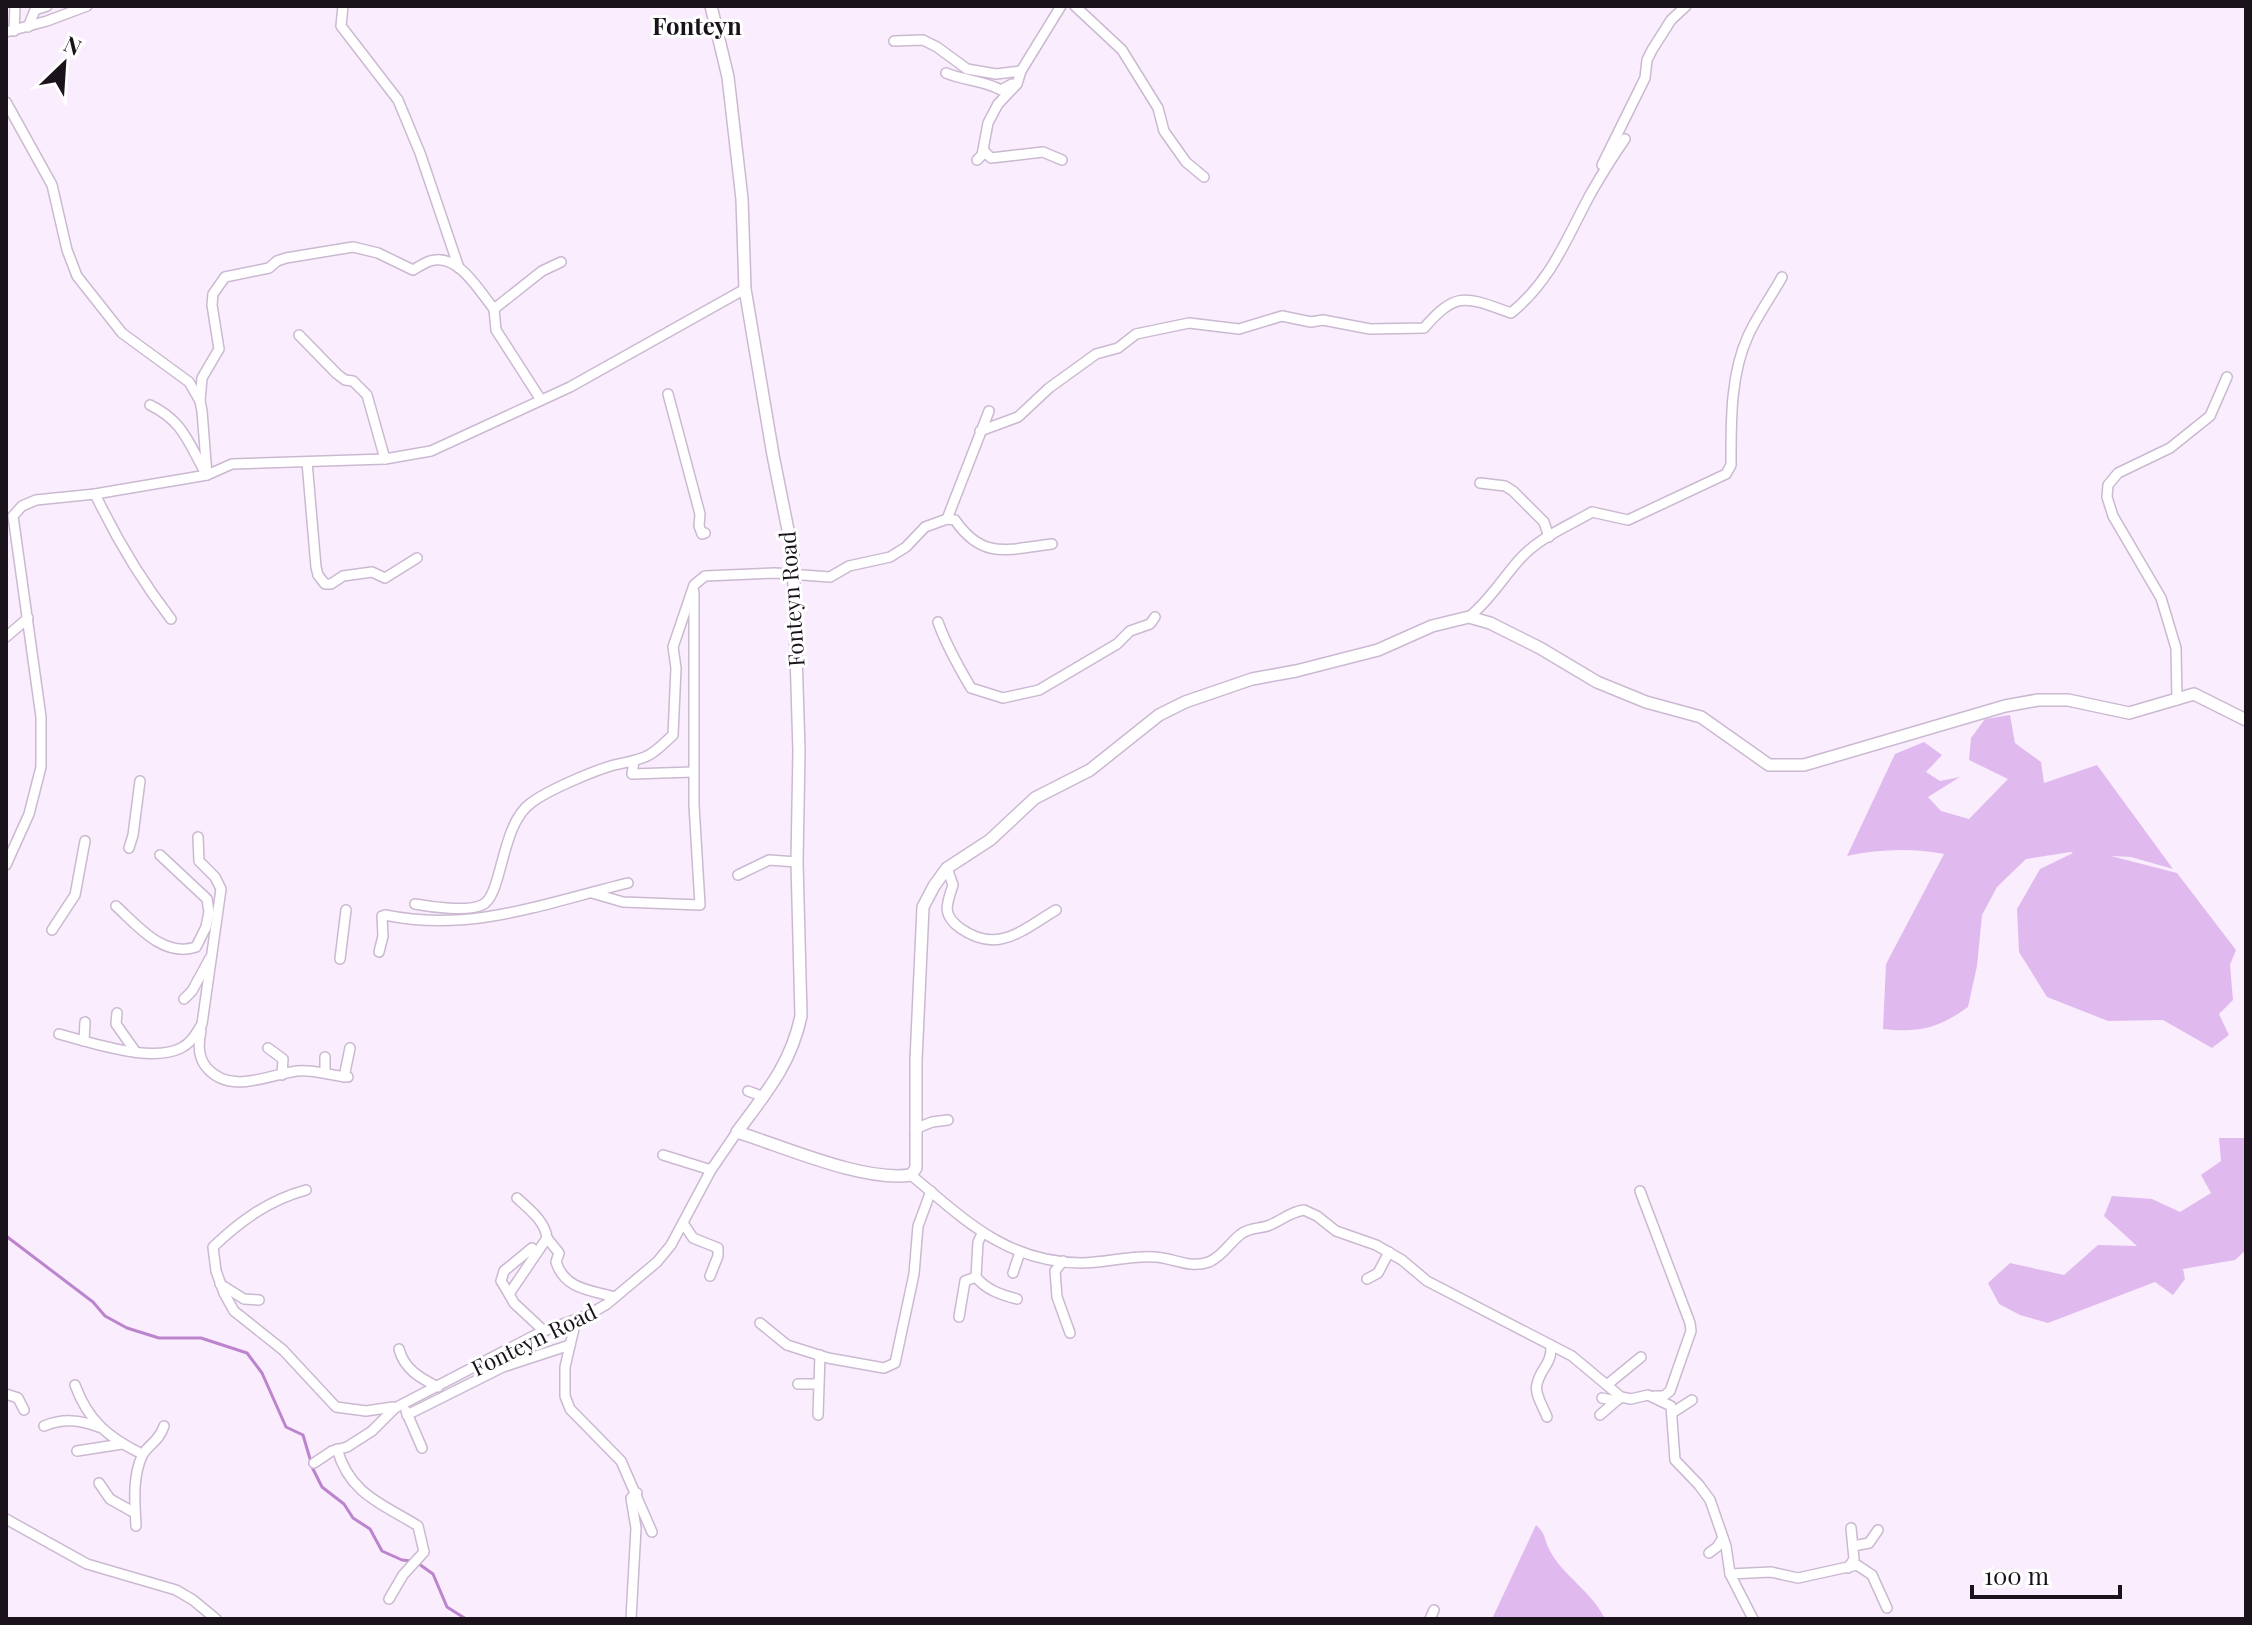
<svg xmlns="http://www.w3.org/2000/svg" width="2252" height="1625" font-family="'Playfair Display',serif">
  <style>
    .green { fill: #e0baee }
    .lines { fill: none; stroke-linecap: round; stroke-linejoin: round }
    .stream { stroke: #bb84cd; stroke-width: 3 }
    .minor-casing { stroke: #cbb9d2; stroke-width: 12 }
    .tertiary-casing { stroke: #cbb9d2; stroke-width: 14 }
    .minor { stroke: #fff; stroke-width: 9 }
    .tertiary { stroke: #fff; stroke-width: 11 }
    .labels { text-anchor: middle; stroke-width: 6; stroke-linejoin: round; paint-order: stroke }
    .street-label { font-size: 22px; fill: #1a131c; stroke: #fff }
    .neighbourhood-label { font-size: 24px; font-weight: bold; fill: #1a131c; stroke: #fff }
  </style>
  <rect width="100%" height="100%" fill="#faeefe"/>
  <g class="green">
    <path d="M2010 715 2015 743 2041 762 2044 783 2097 765 2173 869 2131 857 2111 856 2177 873 2236 950 2230 965 2233 1000 2219 1014 2229 1035 2212 1048 2163 1020 2108 1021 2047 997 2019 952 2017 909 2040 869 2073 853 2071 852 2026 859 1997 887 1982 915 1977 966 1968 1007C1939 1028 1919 1033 1883 1029L1886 964 1944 854C1913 848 1879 849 1847 856L1895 754 1924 742 1942 755 1926 772 1940 781 1960 777 1928 797 1941 811 1969 819 2008 779 1969 760 1971 738 1985 719Z"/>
    <polygon points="2219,1138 2246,1138 2246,1250 2235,1260 2183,1269 2185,1279 2173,1295 2155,1282 2048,1323 2020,1315 1999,1304 1988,1283 2010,1263 2064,1275 2098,1245 2137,1246 2104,1216 2112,1196 2152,1199 2180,1212 2211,1193 2201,1175 2221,1161"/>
    <path d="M1536 1525C1545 1533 1544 1537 1548 1547 1561 1575 1592 1591 1605 1619H1492Z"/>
  </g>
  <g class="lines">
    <g class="stream">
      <polyline points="6,1236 93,1302 105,1316 127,1328 159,1338 201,1338 247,1353 262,1373 286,1427 303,1435 313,1469 322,1487 344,1504 353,1518 370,1529 382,1551 402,1560 412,1561"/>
      <polyline points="419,1564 433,1574 447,1607 466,1619"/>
    </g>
    <g class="minor-casing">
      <g id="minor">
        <polyline points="343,6 341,26 398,100 420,153 459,268"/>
        <polyline points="1075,6 1122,50 1158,108 1164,131 1186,162 1204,177"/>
        <polyline points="28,27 35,10 47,6"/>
        <polyline points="14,31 15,6"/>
        <polyline points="6,32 47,21 87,6"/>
        <polyline points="894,41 923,40 937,47 967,69 996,74 1021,71"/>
        <path d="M946 73C965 81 983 80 1001 90L1012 84"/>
        <polyline points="6,102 52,185 67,250 77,276 122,333 189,382 200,401 202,411 207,475"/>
        <polyline points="983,150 991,158 1043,152 1062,160"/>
        <polyline points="977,160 982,155 988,123 998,104 1017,84 1021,71 1061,6"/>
        <polyline points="1602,165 1645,78 1647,60 1652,50 1671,20 1686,6"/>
        <polyline points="299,335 337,374 345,380 353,381 367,395 385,459"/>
        <polyline points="668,394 700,514 699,526 702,534 705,533"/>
        <polyline points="541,400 496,330 494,309 542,271 561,262"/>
        <path d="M200 401 202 378 219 349 212 305 213 294 225 277 269 268 277 261 286 258 353 247 378 253 413 270C418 267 424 263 430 261 458 252 479 291 494 309"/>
        <path d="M150 405C183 421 188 442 205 472"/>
        <path d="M980 431 1018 417 1049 388 1096 354 1118 348 1136 334 1189 323 1239 329 1282 316 1311 322 1323 320 1370 329 1424 328C1457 290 1466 297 1511 313 1552 280 1567 237 1591 193 1602 174 1613 156 1625 139"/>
        <polyline points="307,462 316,567 318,575 325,584 331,584 343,576 372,572 385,578 417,558"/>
        <polyline points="1480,483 1505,486 1513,491 1544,522 1549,537"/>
        <path d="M95 494C116 538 141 580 171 619"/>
        <polyline points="947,519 989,411"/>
        <path d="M1469 617C1490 600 1502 579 1519 560 1538 538 1568 526 1592 512L1628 520 1726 474 1731 465C1731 424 1730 375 1748 336 1757 316 1771 297 1782 277"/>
        <path d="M938 622C946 645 958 666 971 688L1003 698 1039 690 1117 644 1130 631 1150 624 1155 617"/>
        <polyline points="6,637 28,618"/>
        <polyline points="2177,700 2176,648 2161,598 2113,516 2107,497 2108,485 2118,473 2170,448 2210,416 2227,377"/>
        <polyline points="634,761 632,774 693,772"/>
        <polyline points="129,848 133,835 140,781"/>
        <polyline points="6,865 29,814 41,767 41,717 13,516 22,506 36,500 95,494 207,475 232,464 385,459 431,451 570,387 745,289"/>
        <path d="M947 868 953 885C947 904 941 914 960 928 998 955 1022 930 1056 910"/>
        <polyline points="738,875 769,860 797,862"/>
        <polyline points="592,893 623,902 700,905 694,805 694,592"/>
        <path d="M415 904C431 907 468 912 482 905 503 896 500 825 531 803 548 790 593 771 614 765 626 762 638 761 649 755 658 750 665 742 673 735L676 668 673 647 694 585 705 576 775 573 830 577 849 566 890 557 906 547 925 527 947 519 955 520C983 561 1009 549 1052 544"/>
        <path d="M116 906C137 925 163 958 196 947L206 927 209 912 207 899 160 855"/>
        <path d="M385 915C472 933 545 903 628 883"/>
        <polyline points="52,930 75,895 85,841"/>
        <polyline points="379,952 383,936 382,916"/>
        <polyline points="340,959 346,910"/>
        <polyline points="184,999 192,991 210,958"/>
        <polyline points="117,1013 116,1024 135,1051"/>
        <path d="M85 1022 84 1041C111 1048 155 1061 181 1048 191 1043 196 1034 202 1024L221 889 215 877 199 861 198 837"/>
        <path d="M201 1031C198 1044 198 1058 207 1068 231 1095 267 1075 297 1071 314 1069 331 1076 348 1077"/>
        <polyline points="59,1034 84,1041"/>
        <polyline points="268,1048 283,1059 282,1075"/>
        <polyline points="325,1057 325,1073"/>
        <polyline points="344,1077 350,1048"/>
        <polyline points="748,1091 764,1097"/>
        <polyline points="915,1129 932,1122 948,1120"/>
        <polyline points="663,1155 711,1170"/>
        <path d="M911 1175C965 1220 1006 1262 1081 1263 1106 1263 1131 1255 1155 1257 1174 1258 1189 1269 1209 1262 1223 1256 1230 1242 1241 1234 1250 1227 1261 1229 1270 1225 1282 1220 1290 1212 1304 1210L1317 1216 1336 1231 1376 1245 1402 1260 1427 1281 1572 1356 1621 1397 1631 1399 1648 1395 1671 1406 1675 1460 1699 1485 1710 1500 1726 1546 1730 1574 1753 1619"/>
        <path d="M306 1190C269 1200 240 1221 213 1247L216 1271 224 1293 234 1311 283 1350 336 1407 366 1411 393 1407"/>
        <polyline points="1640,1191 1690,1323 1691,1331 1670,1391 1664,1396 1655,1396"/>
        <path d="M517 1198C529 1209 545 1221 547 1238L509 1294 514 1303 544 1331"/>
        <polyline points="683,1223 693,1238 718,1248 718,1256 710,1276"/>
        <path d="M982 1234 978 1242 976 1277C986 1290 1002 1295 1017 1299"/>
        <path d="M547 1238 559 1253 556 1262C565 1290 591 1290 615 1297"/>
        <polyline points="1063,1261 1055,1271 1057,1297 1070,1333"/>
        <polyline points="1013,1273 1020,1252"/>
        <polyline points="1367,1279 1378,1273 1389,1252"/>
        <polyline points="220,1284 244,1299 259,1300"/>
        <polyline points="509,1294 501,1281 504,1271 532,1248"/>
        <polyline points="959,1317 965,1281 976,1277"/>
        <polyline points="576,1320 565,1367 565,1396 570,1409 621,1461 652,1532"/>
        <polyline points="760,1323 787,1345 828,1358 884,1368 895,1363 914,1274 918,1226 931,1191"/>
        <path d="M399 1349C404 1369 420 1378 438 1387"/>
        <polyline points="798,1384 817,1384"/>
        <polyline points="1608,1384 1641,1357"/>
        <path d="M75 1385C88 1421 109 1438 142 1454"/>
        <polyline points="6,1394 18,1398 24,1410"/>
        <polyline points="1602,1398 1616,1401 1619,1399"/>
        <polyline points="406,1411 422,1448"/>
        <polyline points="1672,1413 1692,1400"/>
        <polyline points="407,1415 503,1367 570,1345"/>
        <polyline points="818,1415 820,1355"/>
        <polyline points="1600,1415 1616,1401"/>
        <path d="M1547 1417C1544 1408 1534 1394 1537 1384 1541 1367 1552 1365 1551 1345"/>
        <path d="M44 1426C63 1418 80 1420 99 1427"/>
        <path d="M337 1449C350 1495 383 1504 418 1526L424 1552 403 1575 389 1599"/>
        <polyline points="77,1451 122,1444"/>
        <polyline points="314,1463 332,1451 347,1447 372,1431 395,1408 541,1332 588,1315 607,1304 657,1262 671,1245 711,1170 737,1132"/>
        <polyline points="99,1483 110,1499 135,1513"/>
        <polyline points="6,1519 87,1564 176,1590 193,1600 216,1619"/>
        <path d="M136 1526C135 1504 132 1478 142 1456 147 1445 159 1442 164 1426"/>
        <polyline points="1853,1546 1869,1543 1878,1530"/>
        <polyline points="1709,1553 1717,1547 1723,1538"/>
        <polyline points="1848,1568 1854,1559 1851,1528"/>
        <polyline points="1730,1574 1771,1572 1798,1578 1857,1565 1872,1575 1887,1608"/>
        <polyline points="631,1619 636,1528 631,1498 637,1493"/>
        <polyline points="1430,1619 1434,1610"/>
      </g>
    </g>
    <g class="tertiary-casing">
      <path id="tertiary" d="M711 6 728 77 742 199 745 289 773 455 793 555 799 751 797 862 801 1016C791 1064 766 1093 737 1132 785 1147 863 1182 911 1175L916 1168V1060L923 907 934 886 947 868 990 840 1035 798 1090 770 1159 715 1185 702 1252 679 1296 671 1378 650 1432 626 1469 617 1490 623 1540 648 1597 682 1646 702 1701 717 1769 765H1804L2005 706 2038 700H2068L2129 713 2194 694 2246 720"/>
    </g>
    <use href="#minor" class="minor"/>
    <use href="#tertiary" class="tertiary"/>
  </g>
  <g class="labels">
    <g class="street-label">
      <text transform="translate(792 599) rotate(-94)" y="8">Fonteyn Road</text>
      <text transform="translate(534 1340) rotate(-26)" y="8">Fonteyn Road</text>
    </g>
    <g class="neighbourhood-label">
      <text x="697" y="35">Fonteyn</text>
    </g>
  </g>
  <rect width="2252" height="1625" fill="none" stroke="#1a131c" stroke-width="16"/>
  <g transform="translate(64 64) rotate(25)" stroke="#ffffff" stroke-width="6" paint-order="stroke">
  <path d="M0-6L14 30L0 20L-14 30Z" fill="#1a131c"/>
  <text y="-12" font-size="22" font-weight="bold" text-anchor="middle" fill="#1a131c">N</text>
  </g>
  <path d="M1972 1585v12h148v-12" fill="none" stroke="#1a131c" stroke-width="4"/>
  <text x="1984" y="1585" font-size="24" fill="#1a131c" stroke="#ffffff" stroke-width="6" paint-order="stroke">100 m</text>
</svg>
